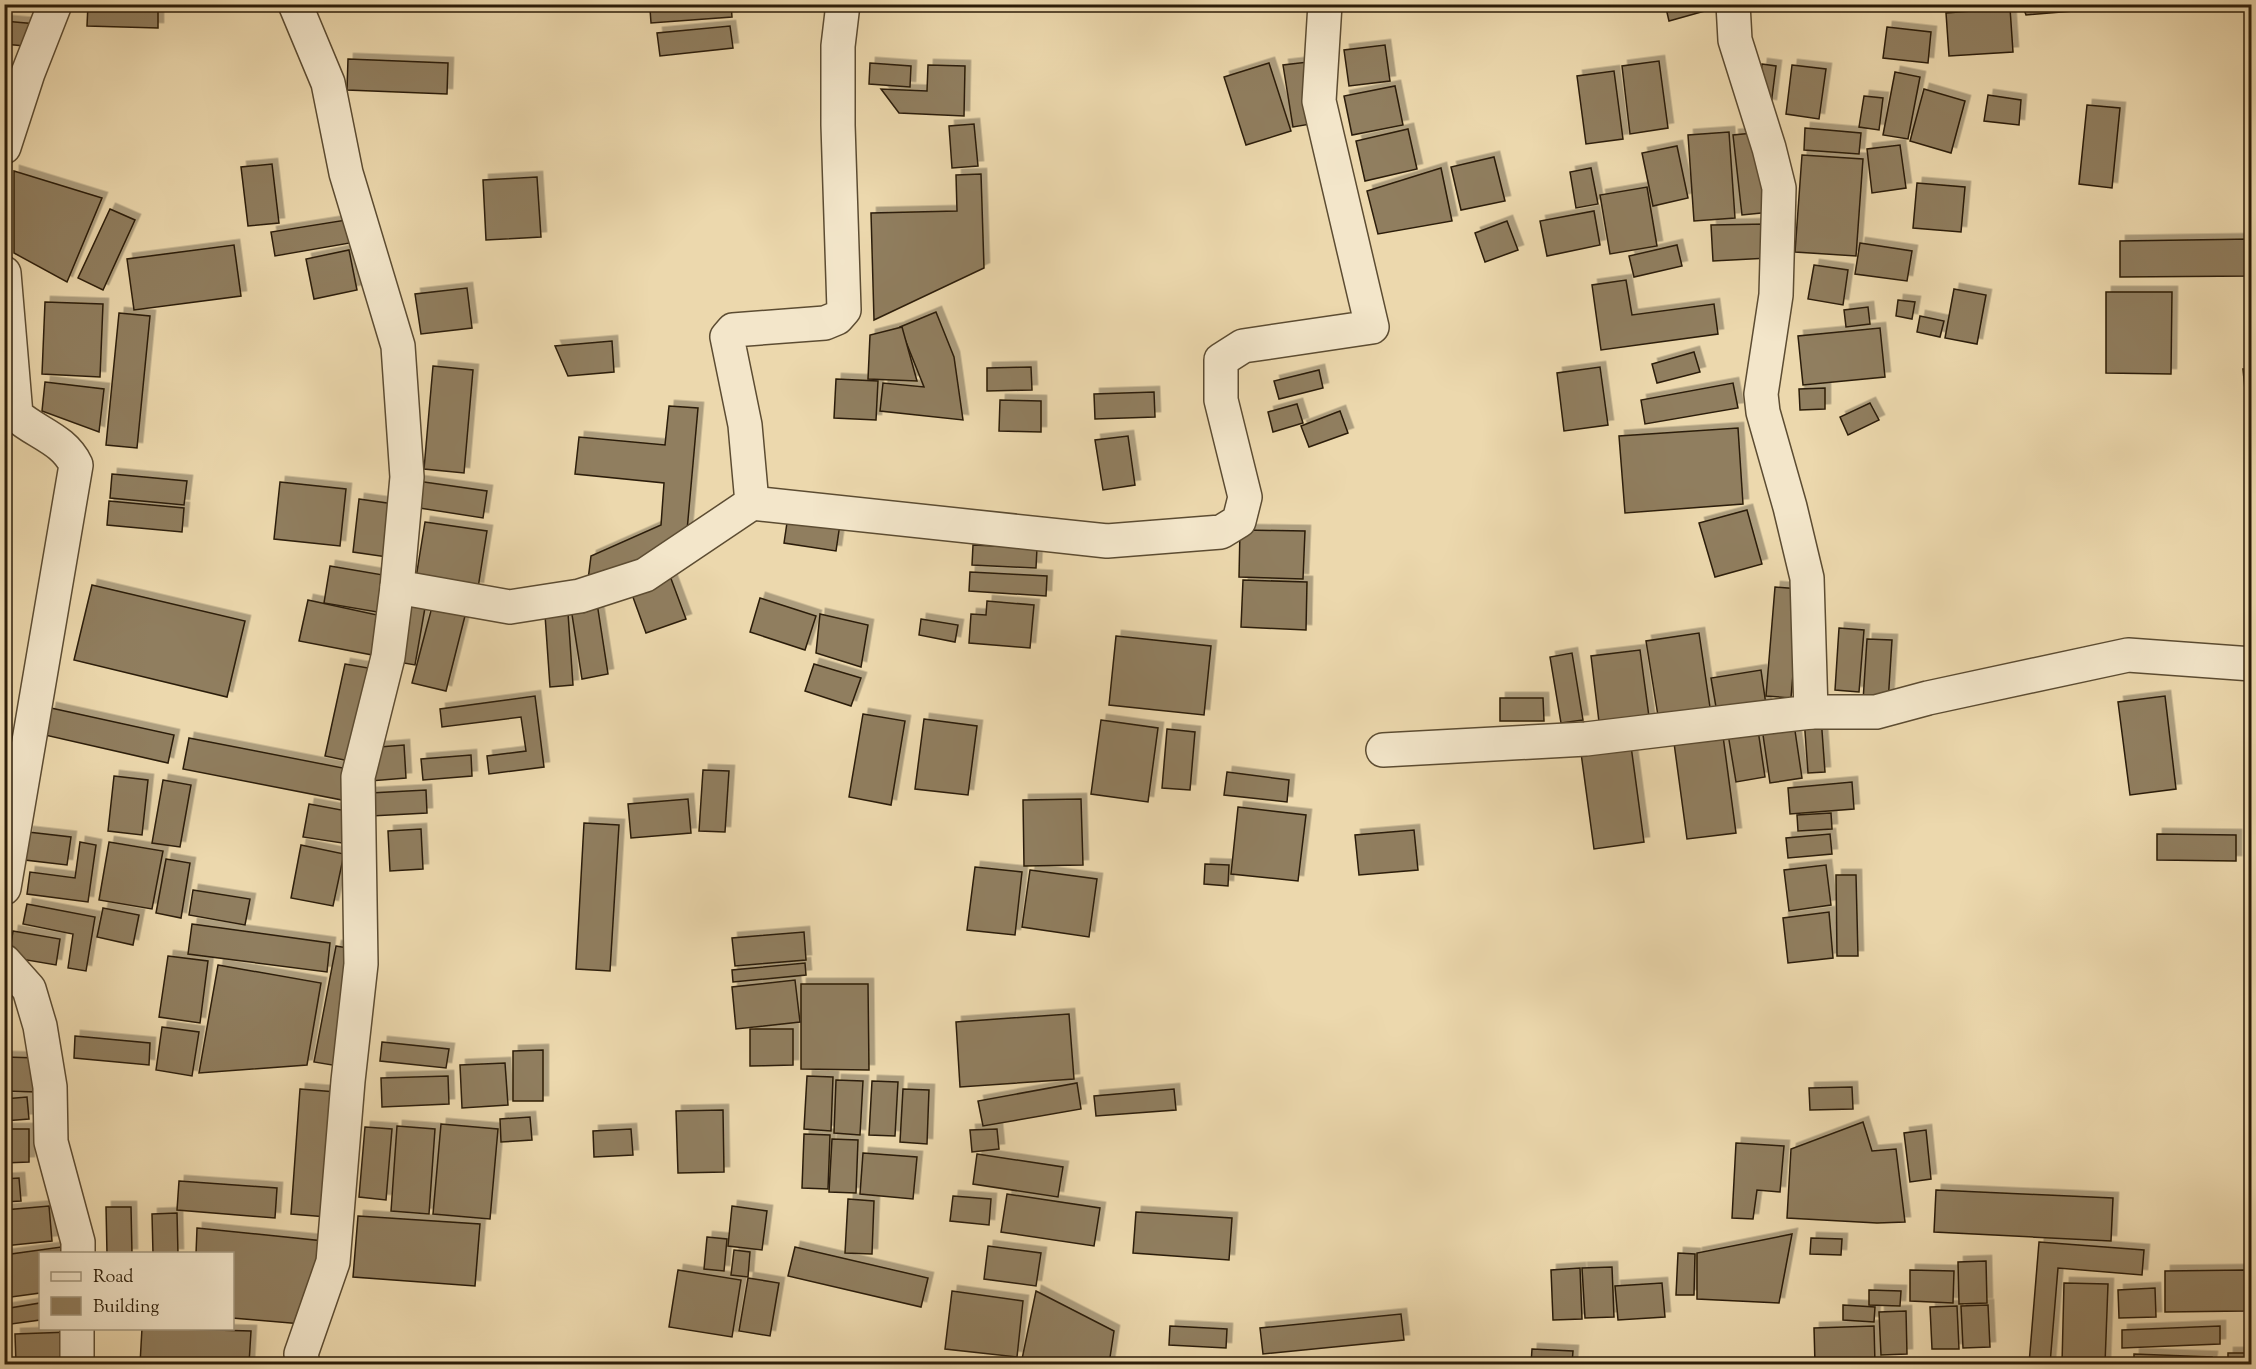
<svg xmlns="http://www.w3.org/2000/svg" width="2256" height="1369" font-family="'Sorts Mill Goudy',serif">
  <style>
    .building { fill: #907e5e; stroke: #2c1d09; stroke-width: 1.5; filter: url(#shadow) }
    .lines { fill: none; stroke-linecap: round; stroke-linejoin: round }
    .street-casing { stroke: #5c4c32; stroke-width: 36 }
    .street { stroke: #f3e6ca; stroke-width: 33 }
  </style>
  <defs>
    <filter id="shadow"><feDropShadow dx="5.5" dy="-5.5" stdDeviation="0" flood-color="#0004"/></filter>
  </defs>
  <rect width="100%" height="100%" fill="#ecd8ad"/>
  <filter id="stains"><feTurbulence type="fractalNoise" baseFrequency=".00333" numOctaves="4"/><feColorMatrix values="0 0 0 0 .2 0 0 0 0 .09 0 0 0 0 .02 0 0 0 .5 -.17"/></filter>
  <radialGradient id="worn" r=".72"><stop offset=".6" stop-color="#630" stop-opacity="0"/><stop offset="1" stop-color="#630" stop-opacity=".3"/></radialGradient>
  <g class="building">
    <polygon points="88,4 158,4 158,28 87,26"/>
    <polygon points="711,4 731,4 732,17 651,23 650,9"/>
    <polygon points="1665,4 1704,4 1705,11 1669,21"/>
    <polygon points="2022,4 2096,4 2097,9 2026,15"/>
    <polygon points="2010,8 2013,52 1949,56 1946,13"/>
    <polygon points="4,21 37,24 35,47 4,44"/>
    <polygon points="730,26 733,48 660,56 657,33"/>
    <polygon points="1887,27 1931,32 1928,63 1883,58"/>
    <polygon points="1385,45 1390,81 1349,86 1344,50"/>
    <polygon points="348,59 448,63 447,94 347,90"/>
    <polygon points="1659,61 1668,128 1630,134 1622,66"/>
    <polygon points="1308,62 1317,123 1293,127 1283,65"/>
    <polygon points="870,63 911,66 910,87 869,84"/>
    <polygon points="1269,63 1291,131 1246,145 1224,77"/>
    <polygon points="1762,64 1776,66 1771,105 1757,103"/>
    <polygon points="928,65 965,66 964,116 899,113 881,89 927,91"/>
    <polygon points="1792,65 1826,69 1819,119 1786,114"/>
    <polygon points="1614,71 1623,139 1586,144 1577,76"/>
    <polygon points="1895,72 1920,77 1908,139 1883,135"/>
    <polygon points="1395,86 1403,125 1352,135 1344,96"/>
    <polygon points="1924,89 1965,101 1951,153 1910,141"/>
    <polygon points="1988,95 2021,100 2019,125 1984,121"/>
    <polygon points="1864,96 1883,98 1879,130 1859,127"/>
    <polygon points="2087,105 2120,108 2112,188 2079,184"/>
    <polygon points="974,124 978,166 952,168 949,126"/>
    <polygon points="1805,128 1861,133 1859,154 1804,150"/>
    <polygon points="1408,129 1417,169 1365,181 1356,141"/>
    <polygon points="1729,132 1735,218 1694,221 1688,135"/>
    <polygon points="1763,132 1771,212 1742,215 1733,135"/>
    <polygon points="1900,145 1906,188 1872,193 1867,149"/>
    <polygon points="1677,146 1688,198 1653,206 1642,153"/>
    <polygon points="1802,155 1863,159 1856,256 1795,252"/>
    <polygon points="1494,157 1505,201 1461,210 1451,167"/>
    <polygon points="272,164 279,223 248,226 241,167"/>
    <polygon points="1441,168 1452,221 1378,234 1367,191"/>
    <polygon points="1591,168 1598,204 1576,208 1570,172"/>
    <polygon points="14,171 102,198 67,282 14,253"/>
    <polygon points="981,174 984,268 874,320 871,213 957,211 956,175"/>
    <polygon points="537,177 541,237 486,240 483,180"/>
    <polygon points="1917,183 1965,187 1961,232 1913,228"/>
    <polygon points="1647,187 1657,246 1610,254 1600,195"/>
    <polygon points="110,209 135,220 103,290 78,278"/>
    <polygon points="1594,211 1600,245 1547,256 1540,221"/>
    <polygon points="346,220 350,243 275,256 271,232"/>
    <polygon points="1507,221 1518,250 1485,262 1475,233"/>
    <polygon points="1767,224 1769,258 1713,261 1711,225"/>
    <polygon points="2252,239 2252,276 2120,277 2120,241"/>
    <polygon points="1860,243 1912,251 1907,281 1855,274"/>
    <polygon points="234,245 241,296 134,310 127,259"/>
    <polygon points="1677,245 1682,266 1634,277 1629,256"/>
    <polygon points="349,250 357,290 314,299 306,259"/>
    <polygon points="1814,265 1848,270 1843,305 1808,299"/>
    <polygon points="1626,280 1632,315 1714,304 1718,334 1601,350 1592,285"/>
    <polygon points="467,288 472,328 421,334 415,294"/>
    <polygon points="1954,289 1986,295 1977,344 1945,338"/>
    <polygon points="2106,292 2172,292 2171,374 2106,373"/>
    <polygon points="1898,300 1915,302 1912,319 1896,316"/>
    <polygon points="45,302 103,304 100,377 42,374"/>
    <polygon points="1868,307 1870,324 1846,327 1844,310"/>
    <polygon points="936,312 954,357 963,420 880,411 883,383 924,387 900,327"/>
    <polygon points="119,313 150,316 137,448 106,445"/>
    <polygon points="1920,316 1944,321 1940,337 1917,332"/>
    <polygon points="902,327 917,381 868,379 870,335"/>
    <polygon points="1880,328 1885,377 1803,385 1798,336"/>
    <polygon points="612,341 614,372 568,376 555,346"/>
    <polygon points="1694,352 1700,372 1657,383 1652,364"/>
    <polygon points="433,366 473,370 464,473 424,469"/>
    <polygon points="1031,367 1032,390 987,391 987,368"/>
    <polygon points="1600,367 1608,425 1564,431 1557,373"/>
    <polygon points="2243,369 2252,369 2252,463"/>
    <polygon points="1319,370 1323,388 1279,399 1274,381"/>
    <polygon points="836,379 878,381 876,420 834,418"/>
    <polygon points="45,382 104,389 99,432 42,411"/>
    <polygon points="1733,383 1738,408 1645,424 1641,400"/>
    <polygon points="1825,388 1825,409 1800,410 1799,389"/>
    <polygon points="1154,392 1155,417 1095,419 1094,394"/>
    <polygon points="1000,400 1041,401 1041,432 999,431"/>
    <polygon points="1870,403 1879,420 1848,435 1840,417"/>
    <polygon points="1297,404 1303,423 1273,432 1268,412"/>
    <polygon points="669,406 698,408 686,542 588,580 591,556 661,525 664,483 575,474 579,437 665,445"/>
    <polygon points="1340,411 1348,433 1309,447 1301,426"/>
    <polygon points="1738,428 1743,504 1625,513 1619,436"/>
    <polygon points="1128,436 1135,485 1103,490 1095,440"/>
    <polygon points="112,474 187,481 184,505 110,498"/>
    <polygon points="417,481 487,491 483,518 413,507"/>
    <polygon points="280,482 346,489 340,546 274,539"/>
    <polygon points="359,499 401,505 394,558 353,552"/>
    <polygon points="109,501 184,508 182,532 107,525"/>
    <polygon points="789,509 841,517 836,551 784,543"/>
    <polygon points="1747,510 1762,564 1715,577 1699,523"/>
    <polygon points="425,522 487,531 478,588 416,578"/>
    <polygon points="1240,530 1305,531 1303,579 1239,577"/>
    <polygon points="973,545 1037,548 1036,568 972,565"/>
    <polygon points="330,566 395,577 389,614 324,603"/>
    <polygon points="970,572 1047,576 1046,596 969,591"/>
    <polygon points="670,576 686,619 646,633 630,589"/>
    <polygon points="1243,580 1307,582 1306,630 1241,627"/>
    <polygon points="92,585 245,621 227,697 74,660"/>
    <polygon points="1775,587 1800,589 1791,698 1766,696"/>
    <polygon points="760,598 816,616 805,650 750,632"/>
    <polygon points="409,599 426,602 415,665 398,662"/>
    <polygon points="308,600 391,618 383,657 299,641"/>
    <polygon points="987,601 1034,605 1030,648 969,643 971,614 986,615"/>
    <polygon points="433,603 466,612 446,691 412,683"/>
    <polygon points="597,603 608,674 582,679 571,608"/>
    <polygon points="568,613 573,685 550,687 545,615"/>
    <polygon points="820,614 868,625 861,667 816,653"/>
    <polygon points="921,619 958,625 955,642 919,635"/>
    <polygon points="1839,628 1864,630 1859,692 1835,690"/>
    <polygon points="1699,633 1711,714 1659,722 1646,641"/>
    <polygon points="1116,636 1211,646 1204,715 1109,705"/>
    <polygon points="1867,639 1892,640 1888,703 1863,701"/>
    <polygon points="1640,650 1650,724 1600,730 1591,656"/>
    <polygon points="1572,653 1583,720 1561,723 1550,657"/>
    <polygon points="345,664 374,669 354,762 325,756"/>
    <polygon points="814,664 861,678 851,706 805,691"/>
    <polygon points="1761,670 1766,705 1717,713 1711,678"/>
    <polygon points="535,696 544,767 489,774 487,756 526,751 521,717 442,727 440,709"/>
    <polygon points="2165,696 2176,789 2130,795 2118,702"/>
    <polygon points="1500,698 1543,698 1544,721 1500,721"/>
    <polygon points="51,708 174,735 168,763 45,735"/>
    <polygon points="863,714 905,721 891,805 849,797"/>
    <polygon points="1821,717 1825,772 1808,773 1804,718"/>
    <polygon points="924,719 977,726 968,795 915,789"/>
    <polygon points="1101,720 1158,728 1148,802 1091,794"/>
    <polygon points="1794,724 1802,778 1770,783 1762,728"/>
    <polygon points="1167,729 1195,732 1190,790 1162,788"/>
    <polygon points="1758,730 1765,777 1736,782 1728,734"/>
    <polygon points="1723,736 1736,833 1687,839 1674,743"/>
    <polygon points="189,738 348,769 342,800 183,769"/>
    <polygon points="404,745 406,778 370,781 367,748"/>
    <polygon points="1631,746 1644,842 1594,849 1581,753"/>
    <polygon points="471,755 472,776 423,780 421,759"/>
    <polygon points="4,757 17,758 4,813"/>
    <polygon points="703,770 729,771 725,832 699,831"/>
    <polygon points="1227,772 1289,780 1287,802 1224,795"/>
    <polygon points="114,776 148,780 142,835 108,831"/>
    <polygon points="163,780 191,785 180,847 152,843"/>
    <polygon points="1852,782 1854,809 1790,814 1788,788"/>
    <polygon points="426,790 427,813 371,816 370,793"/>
    <polygon points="688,799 691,833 631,838 628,804"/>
    <polygon points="1081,799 1083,865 1024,866 1023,800"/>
    <polygon points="309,804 347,811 342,843 303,837"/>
    <polygon points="1238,807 1306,815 1298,881 1231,874"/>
    <polygon points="1831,813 1832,829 1798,831 1797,815"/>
    <polygon points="584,823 619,825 610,971 576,969"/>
    <polygon points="421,829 423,869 390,871 388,831"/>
    <polygon points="1414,830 1418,870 1359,875 1355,835"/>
    <polygon points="28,832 71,837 67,865 25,860"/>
    <polygon points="1830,834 1832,854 1788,858 1786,838"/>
    <polygon points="2157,834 2236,835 2236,861 2157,860"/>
    <polygon points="80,842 96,845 88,902 27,894 30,872 75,878"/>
    <polygon points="109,842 163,851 152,909 99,900"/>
    <polygon points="301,845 344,854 333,906 291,898"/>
    <polygon points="166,859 190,863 181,918 156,913"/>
    <polygon points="1205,864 1229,865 1228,886 1204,884"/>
    <polygon points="1826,865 1831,905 1789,911 1784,870"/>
    <polygon points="975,867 1022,872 1015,935 967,930"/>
    <polygon points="1030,870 1097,879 1089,937 1022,927"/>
    <polygon points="1836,875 1856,875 1858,956 1837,956"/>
    <polygon points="193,890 250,899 245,925 189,915"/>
    <polygon points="27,904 95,917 86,971 68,968 73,934 23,924"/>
    <polygon points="103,908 139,915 133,945 97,937"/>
    <polygon points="1829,912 1833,958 1788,963 1783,918"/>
    <polygon points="192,924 330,943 327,972 188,954"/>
    <polygon points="13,931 60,939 56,965 9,957"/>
    <polygon points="804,932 806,960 735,966 732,938"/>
    <polygon points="336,946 360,950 338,1066 314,1062"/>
    <polygon points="168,956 208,961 200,1023 159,1017"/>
    <polygon points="805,963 806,975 733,982 732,970"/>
    <polygon points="218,965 321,983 307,1065 199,1073"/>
    <polygon points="795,980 800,1022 736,1029 732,987"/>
    <polygon points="801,984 868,984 869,1070 801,1069"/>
    <polygon points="1069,1014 1074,1079 960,1087 956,1022"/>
    <polygon points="162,1027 199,1032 192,1076 156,1070"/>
    <polygon points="750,1029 793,1029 793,1065 750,1066"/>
    <polygon points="75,1036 150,1043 149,1065 74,1058"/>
    <polygon points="382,1042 449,1049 446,1068 380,1061"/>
    <polygon points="543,1050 543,1101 513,1101 513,1051"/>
    <polygon points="4,1057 39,1058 37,1092 4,1091"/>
    <polygon points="505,1063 508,1105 462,1108 460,1065"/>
    <polygon points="448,1076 449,1104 382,1107 381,1078"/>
    <polygon points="807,1076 833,1077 831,1131 804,1129"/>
    <polygon points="836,1080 863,1081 860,1135 834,1133"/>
    <polygon points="872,1081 898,1082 895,1136 869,1135"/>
    <polygon points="1077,1083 1081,1109 983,1126 978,1101"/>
    <polygon points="1852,1087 1853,1109 1810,1110 1809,1088"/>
    <polygon points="300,1089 336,1092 327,1217 291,1214"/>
    <polygon points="903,1089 929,1090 927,1144 900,1142"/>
    <polygon points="1174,1089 1176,1110 1096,1116 1094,1096"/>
    <polygon points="27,1097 29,1119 4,1121 4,1099"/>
    <polygon points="723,1110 724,1172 678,1173 676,1111"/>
    <polygon points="530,1117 532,1140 501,1142 500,1119"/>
    <polygon points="1863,1122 1872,1151 1896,1149 1905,1222 1877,1223 1787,1218 1791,1149"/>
    <polygon points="441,1124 498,1129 490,1219 433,1214"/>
    <polygon points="397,1126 435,1129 429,1214 391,1211"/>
    <polygon points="365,1127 392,1129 386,1200 359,1197"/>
    <polygon points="4,1129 29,1129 29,1162 4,1163"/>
    <polygon points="631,1129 633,1155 594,1157 593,1131"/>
    <polygon points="997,1129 999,1149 972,1152 970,1130"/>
    <polygon points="1926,1130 1931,1179 1910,1182 1904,1133"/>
    <polygon points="804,1134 830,1135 828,1189 802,1188"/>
    <polygon points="832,1139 858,1140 856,1193 829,1192"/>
    <polygon points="1736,1143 1784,1146 1780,1192 1757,1190 1753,1219 1732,1218"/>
    <polygon points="863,1153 917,1157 913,1199 860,1194"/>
    <polygon points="977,1154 1063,1167 1058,1197 973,1184"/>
    <polygon points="19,1178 21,1201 4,1202 4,1179"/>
    <polygon points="179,1181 277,1188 275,1218 177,1210"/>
    <polygon points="1936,1190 2113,1198 2111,1241 1934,1232"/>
    <polygon points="1007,1194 1100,1208 1094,1246 1001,1232"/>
    <polygon points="953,1196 991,1199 989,1225 950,1221"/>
    <polygon points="848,1199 874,1201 872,1254 845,1253"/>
    <polygon points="49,1206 52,1241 4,1246 4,1210"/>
    <polygon points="732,1206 767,1211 762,1250 728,1246"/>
    <polygon points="106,1207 131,1207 132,1254 107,1254"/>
    <polygon points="1136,1212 1232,1218 1229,1260 1133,1253"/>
    <polygon points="177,1213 178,1254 153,1254 152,1214"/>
    <polygon points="358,1216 480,1224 475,1286 353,1277"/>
    <polygon points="197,1228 324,1241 302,1324 232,1318 232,1254 196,1254"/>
    <polygon points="1792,1234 1779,1303 1697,1299 1697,1253"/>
    <polygon points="707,1237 727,1239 724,1271 704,1269"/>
    <polygon points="1811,1238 1842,1239 1841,1255 1810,1254"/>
    <polygon points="2039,1242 2144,1250 2142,1275 2058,1268 2050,1364 2029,1364"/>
    <polygon points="988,1246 1041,1253 1036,1286 984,1279"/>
    <polygon points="61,1247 62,1254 40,1254 40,1293 4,1298 4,1255"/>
    <polygon points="795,1247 928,1278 921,1307 788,1276"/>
    <polygon points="734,1250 750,1252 748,1277 731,1275"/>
    <polygon points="1678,1253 1695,1254 1694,1295 1676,1295"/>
    <polygon points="1986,1261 1987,1303 1959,1304 1958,1262"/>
    <polygon points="1612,1267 1614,1317 1585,1318 1582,1268"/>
    <polygon points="1580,1268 1582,1319 1553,1320 1551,1270"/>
    <polygon points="678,1270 741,1280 732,1337 669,1327"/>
    <polygon points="1910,1270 1954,1271 1953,1303 1910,1301"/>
    <polygon points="2245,1270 2245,1311 2165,1312 2165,1271"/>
    <polygon points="748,1278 779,1283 770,1336 739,1331"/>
    <polygon points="1662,1283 1665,1317 1618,1320 1615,1286"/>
    <polygon points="2064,1283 2108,1284 2105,1364 2062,1364"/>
    <polygon points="2155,1288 2156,1317 2119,1318 2118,1290"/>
    <polygon points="1869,1290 1901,1291 1900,1306 1869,1305"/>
    <polygon points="952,1291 1023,1301 1017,1357 945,1349"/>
    <polygon points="1036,1291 1114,1331 1109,1364 1021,1364"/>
    <polygon points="40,1303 40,1320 4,1325 4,1309"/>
    <polygon points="1843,1305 1875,1307 1874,1322 1843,1320"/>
    <polygon points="1988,1305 1990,1347 1963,1348 1961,1306"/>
    <polygon points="1957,1306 1959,1349 1932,1349 1930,1307"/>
    <polygon points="1906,1311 1907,1354 1881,1355 1879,1312"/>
    <polygon points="1401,1314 1404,1340 1263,1354 1260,1328"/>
    <polygon points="1170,1326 1227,1329 1226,1348 1169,1345"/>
    <polygon points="1874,1326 1875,1364 1815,1364 1814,1328"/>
    <polygon points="2220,1326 2220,1344 2122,1348 2122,1330"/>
    <polygon points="142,1328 251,1331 249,1364 140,1364"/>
    <polygon points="70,1332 71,1364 16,1364 15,1334"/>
    <polygon points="1532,1349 1573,1351 1572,1364 1531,1364"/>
    <rect x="2228" y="1353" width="20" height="11"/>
    <polygon points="2134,1354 2212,1357 2211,1364 2134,1364"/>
  </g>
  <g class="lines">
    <g class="street-casing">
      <g id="street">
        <polyline points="295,4 328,83 346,173 398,346 407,477 397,587 388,657 358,777 361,964 348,1081 333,1262 301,1354 303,1364"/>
        <polyline points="4,147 28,73 55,4"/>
        <path d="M4 273 16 415C36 433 64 439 76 465L4 888"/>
        <polyline points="752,503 1107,541 1221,532 1239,521 1245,497 1221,400 1221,360 1243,346 1372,327 1319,101 1325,4"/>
        <polyline points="397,587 510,607 580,596 645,575 752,503 745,425 727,337 733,330 825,323 837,318 844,310 838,125 838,46 843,4"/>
        <polyline points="1811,712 1876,712 1928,698 2128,655 2252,664"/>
        <polyline points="1383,750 1586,739 1811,712 1807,578 1790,507 1763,412 1761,394 1776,295 1779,188 1769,148 1735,40 1733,4"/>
        <polyline points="4,961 29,989 40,1026 50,1087 51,1142 78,1242 78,1254"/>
        <polyline points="77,1364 77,1328"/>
      </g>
    </g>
    <use href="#street" class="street"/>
  </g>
  <rect width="2256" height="1369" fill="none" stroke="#ecd8ad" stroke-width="24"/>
  <rect x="6" y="6" width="2244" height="1357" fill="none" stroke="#2c1d09" stroke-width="3"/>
  <rect x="12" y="12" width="2232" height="1345" fill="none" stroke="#2c1d09" stroke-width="1.5"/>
  <rect x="39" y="1252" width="195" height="78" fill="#f3e6ca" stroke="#a3967d" stroke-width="1.5"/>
  <rect x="51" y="1272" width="30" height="9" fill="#f3e6ca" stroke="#a3967d" stroke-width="1.5"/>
  <text x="93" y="1282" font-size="18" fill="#2c1d09">Road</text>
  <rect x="51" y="1297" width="30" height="18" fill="#907e5e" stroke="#a3967d" stroke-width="1.5"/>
  <text x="93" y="1312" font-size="18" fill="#2c1d09">Building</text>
  <rect width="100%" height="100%" filter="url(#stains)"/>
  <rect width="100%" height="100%" fill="url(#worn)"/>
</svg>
